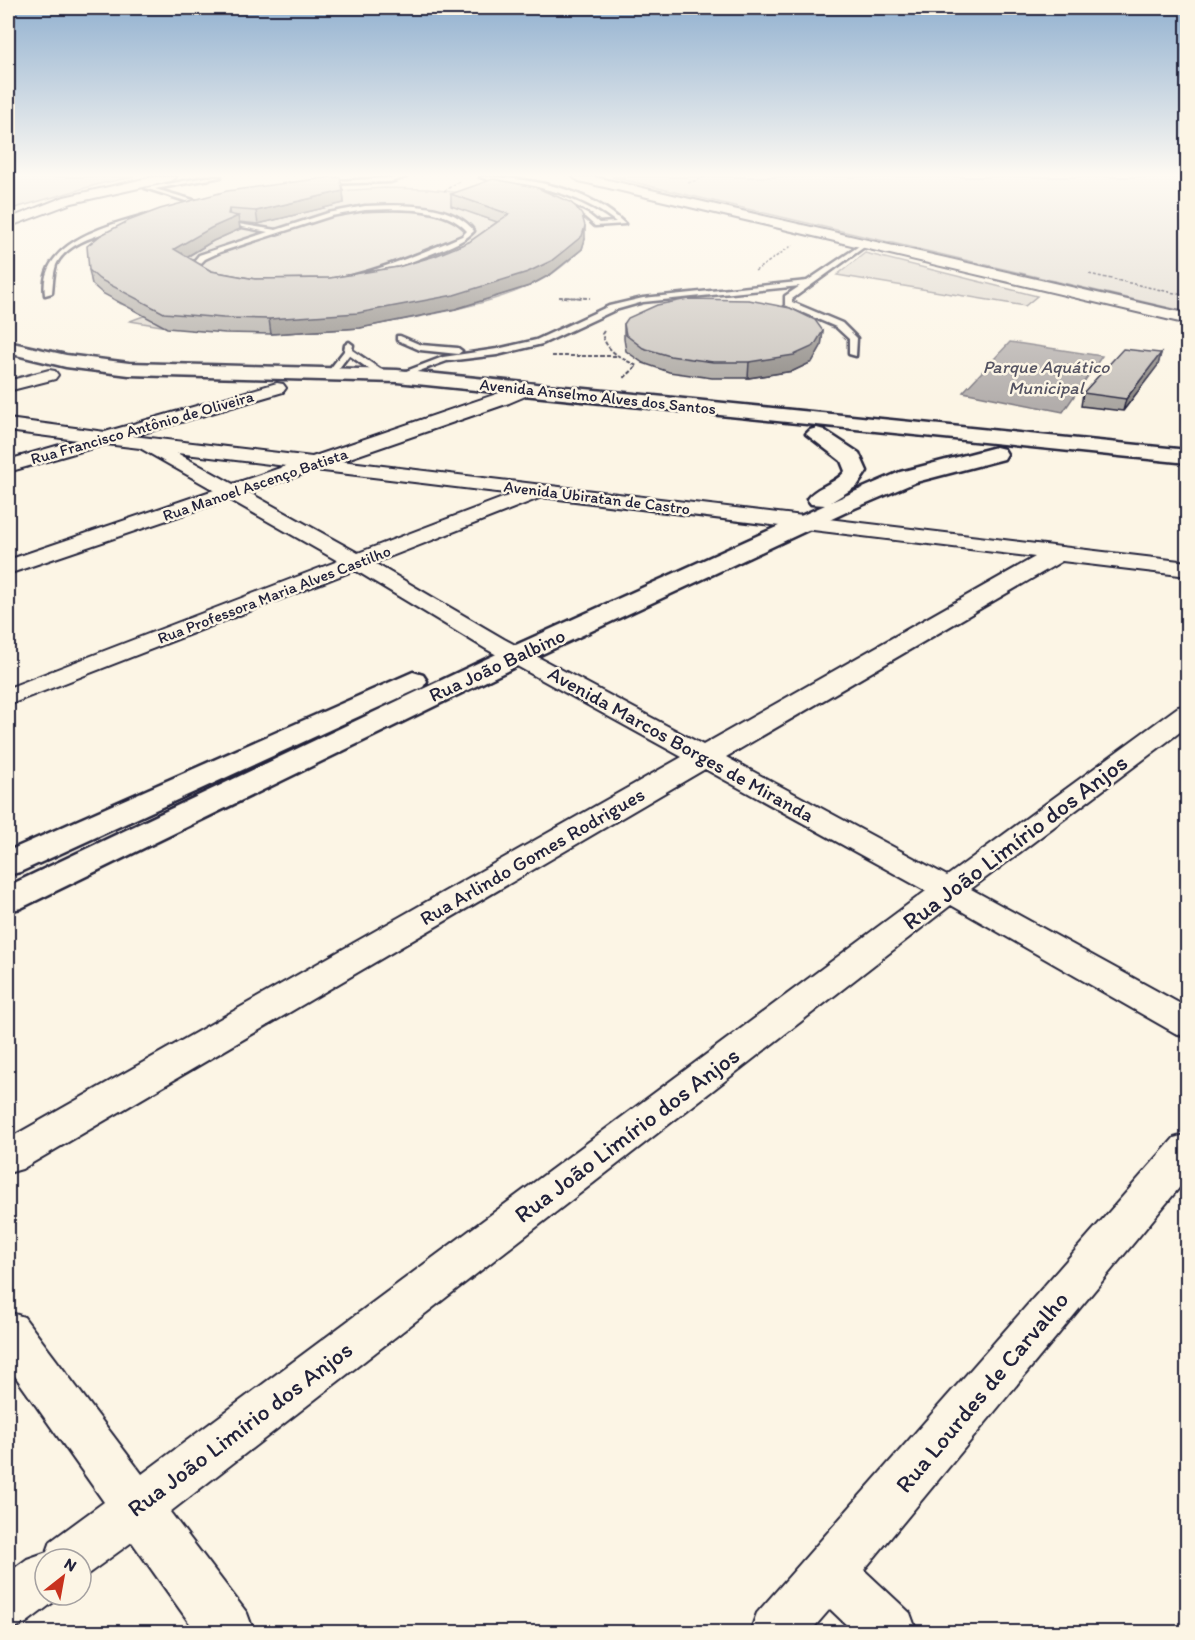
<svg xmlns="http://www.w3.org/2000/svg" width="1195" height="1640" font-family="Itim,sans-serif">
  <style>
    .green { fill: #dcd6cc; stroke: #7f7c84; stroke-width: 1.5 }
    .water { fill: #b2adab; stroke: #78757e; stroke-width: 1.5 }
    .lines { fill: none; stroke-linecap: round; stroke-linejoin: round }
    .lane-casing { stroke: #22223b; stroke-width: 5 }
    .street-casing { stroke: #22223b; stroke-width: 4 }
    .secondary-casing { stroke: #22223b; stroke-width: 5 }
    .primary-casing { stroke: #22223b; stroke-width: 5 }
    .path-far1 { stroke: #22223b; stroke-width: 1.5; stroke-dasharray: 3 2; stroke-linecap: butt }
    .path { stroke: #22223b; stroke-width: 2; stroke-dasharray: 4 2; stroke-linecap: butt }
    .lane { fill: #fcf5e5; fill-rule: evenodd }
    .street { fill: #fcf5e5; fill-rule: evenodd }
    .secondary { fill: #fcf5e5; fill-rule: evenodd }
    .primary { fill: #fcf5e5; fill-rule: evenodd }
    .wall { fill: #aaa6a1; stroke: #22223b; stroke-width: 1.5 }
    .shaded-wall { fill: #8b8783; stroke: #22223b; stroke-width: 1.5 }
    .building { fill: #c6c1bb; stroke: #22223b; stroke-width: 1.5 }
    .labels { text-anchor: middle; stroke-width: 5; stroke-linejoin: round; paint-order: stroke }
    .far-street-label { font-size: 16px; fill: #22223b; stroke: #fcf5e5 }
    .far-water-label { font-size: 18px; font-style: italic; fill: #545362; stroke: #fcf5e5 }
    .street-label { font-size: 20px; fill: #22223b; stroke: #fcf5e5 }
    .near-street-label { font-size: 24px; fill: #22223b; stroke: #fcf5e5 }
  </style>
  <rect width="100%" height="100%" fill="#fcf5e5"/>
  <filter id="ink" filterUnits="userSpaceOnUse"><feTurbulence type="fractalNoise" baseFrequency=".0167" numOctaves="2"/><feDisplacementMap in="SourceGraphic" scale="12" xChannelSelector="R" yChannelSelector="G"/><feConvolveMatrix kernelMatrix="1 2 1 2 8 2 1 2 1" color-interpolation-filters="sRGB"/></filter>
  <g filter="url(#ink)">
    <g class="green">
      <polygon points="8,177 134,177 103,183 8,210"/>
      <polygon points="612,177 1187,177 1187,312 679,193"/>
      <path d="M385 188 428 189 480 195 582 249C572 258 561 268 550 275 516 295 476 305 438 313 336 335 234 340 130 321L149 314 119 303 92 284 90 273 320 192Z"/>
      <polygon points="865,253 1037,296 1025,306 837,275"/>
    </g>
    <polygon class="water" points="1010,342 1102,356 1063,412 963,392"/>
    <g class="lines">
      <g class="lane-casing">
        <g id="lane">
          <polygon points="206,177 221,177 155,189 197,201 195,204 145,188"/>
          <polygon points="406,177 390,182 322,184 319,182"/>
          <path d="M480 177C529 177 589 188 625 224L595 226 585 217 560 204 565 203 589 215 599 223 616 222C588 200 556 190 521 184 508 182 492 182 480 177Z"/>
          <path d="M365 206C399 205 451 201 474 231 462 244 442 249 426 256 367 280 307 297 243 288 224 286 203 283 190 266L199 255 268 232 232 225V223L276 230 328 213ZM365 210C396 209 445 205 467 231L462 236C392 266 321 294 244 284 227 282 210 279 198 266L205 259 220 252 331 216Z"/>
          <path d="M144 215 149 216C124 231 70 235 56 265 53 274 53 284 52 293L45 295C38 243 105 226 144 215Z"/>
          <polygon points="865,242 867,245 792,299 792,302 842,323 857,338 856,356 849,354 849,339 836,327 785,305 785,296 800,286 643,302 615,310 542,344 497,355 447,361 397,379 393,376 443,357 497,349 536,340 609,306 643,298 807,281"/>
          <polygon points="400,336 421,345 458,348 462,351 458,354 420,350 397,340 397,336"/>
          <polygon points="349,342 353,345 352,350 386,373 386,377 380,377 349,355 333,376 327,376 326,374 344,351 345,345"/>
        </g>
      </g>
      <g class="street-casing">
        <g id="street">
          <polygon points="153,177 176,177 170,181 72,203 8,227 8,219 64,197"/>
          <polygon points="573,177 595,177 1188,314 1188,324 579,181"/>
          <polygon points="49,370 55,371 58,375 55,379 8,391 8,381"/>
          <path d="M277 383 283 384 286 388 283 392 133 436 312 457 529 383 535 384 538 388 535 392 509 403 341 461 1188 562V576L1062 561 726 757 947 876 1178 707 1188 705V726L971 889 1188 1008V1037L1175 1033 951 905 170 1512 247 1613 254 1632H196L132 1542 81 1579V1559H45V1595H63L26 1623 8 1631V1573L27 1559 47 1552 51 1541 104 1502 8 1366V1312L24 1317 142 1474 926 891 705 769 22 1169 8 1173V1139L682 757 486 649 355 570 8 705V688L338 561 229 499 8 574V560L214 490 140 448 106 444 8 472V460L77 440 8 431V419L105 432ZM177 453 286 466 233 484ZM315 470 513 494 358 553 248 492ZM542 497 1035 557 703 745 504 639 374 563Z"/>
          <polygon points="1188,1134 1188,1177 864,1570 910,1613 917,1632 854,1632 830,1609 810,1632 750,1632 757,1613 1174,1138"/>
        </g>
      </g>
      <g class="secondary-casing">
        <g id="secondary">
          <path d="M817 428 824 430 859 453 867 471 857 486 831 502 900 472 996 447 1004 449 1007 454 1004 459 916 482 855 508 527 661 21 908 8 911V886L507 649 825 505 811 504 807 499C816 486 836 484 845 471L841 461 806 434 810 430Z"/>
          <polygon points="413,672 423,675 427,681 423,687 20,872 8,875 8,851"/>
        </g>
      </g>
      <g class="primary-casing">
        <polygon id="primary" points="8,342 66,355 129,363 397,370 1188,450 1188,463 397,382 129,375 66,367 8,353"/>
      </g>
      <g class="path-far1">
        <polyline points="688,183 706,177"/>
        <polyline points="444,191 461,180"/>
        <polyline points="755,271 793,245"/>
        <polyline points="1089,274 1188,296"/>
        <polyline points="559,297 590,298"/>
      </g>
      <g class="path">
        <polyline points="559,297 590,298"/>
        <path d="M604 331 602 334C607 352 621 358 637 366L623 379"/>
        <polyline points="552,356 616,356"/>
      </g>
      <use href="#lane" class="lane"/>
      <use href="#street" class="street"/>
      <use href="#secondary" class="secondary"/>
      <use href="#primary" class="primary"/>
    </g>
    <g class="wall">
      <polygon points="343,191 344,203 258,224 239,222 240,229 213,241 187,257 211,271 255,279 330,278 398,267 435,256 469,242 497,222 451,206 451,194 585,239 582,249 565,263 551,274 529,286 455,309 360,328 271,334 225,333 167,328 102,293 92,284 89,270 128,221"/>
      <polygon points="624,324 823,331 821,346 812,362 793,371 748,378 712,378 669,372 643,363 626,351 624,339"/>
      <polygon points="1161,353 1158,365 1123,411 1081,406 1083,393"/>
    </g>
    <g class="shaded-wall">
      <polygon points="343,191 344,203 258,224 256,211"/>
      <polygon points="229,209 230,220 238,216 240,229 213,241 176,263 174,249 228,214"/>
      <polygon points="585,226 585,239 582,249 551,274 529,286 455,309 360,328 271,334 269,319"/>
      <polygon points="823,331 821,346 812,362 793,371 748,378 749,362"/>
      <polygon points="1161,353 1158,365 1123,411 1126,399"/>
    </g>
    <g class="building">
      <polygon points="332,177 340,177 343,191 256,211 229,209 228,214 238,216 211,228 174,249 211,271 255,279 330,278 398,267 435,256 469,242 509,214 451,194 493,179 535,187 570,202 576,207 582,215 585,226 582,236 565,250 551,261 528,272 454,295 358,313 269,319 223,318 164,313 99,279 89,270 87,246 101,235 128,221 160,209 227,191"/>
      <polygon points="688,299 749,300 790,308 815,320 823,331 814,346 794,355 749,362 713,362 670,356 643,348 626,335 624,324 628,318 657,305"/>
      <polygon points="1123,349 1161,353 1126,399 1083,393"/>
    </g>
  </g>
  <linearGradient id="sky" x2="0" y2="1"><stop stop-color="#92b1d0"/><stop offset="0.43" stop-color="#fefaf3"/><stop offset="1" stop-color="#fefaf3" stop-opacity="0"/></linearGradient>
  <rect width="1195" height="407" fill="url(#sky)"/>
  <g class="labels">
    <g class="far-street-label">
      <text transform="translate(598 396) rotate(6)" y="6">Avenida Anselmo Alves dos Santos</text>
      <text transform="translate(142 427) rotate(-16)" y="6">Rua Francisco Antônio de Oliveira</text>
      <text transform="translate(255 484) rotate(-19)" y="6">Rua Manoel Ascenço Batista</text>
      <text transform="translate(597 497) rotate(7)" y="6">Avenida Ubiratan de Castro</text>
      <text transform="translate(274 594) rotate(-21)" y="6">Rua Professora Maria Alves Castilho</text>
    </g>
    <g class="far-water-label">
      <text x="1046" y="373">Parque Aquático<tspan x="1046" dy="21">Municipal</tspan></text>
    </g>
    <g class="street-label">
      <text transform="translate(497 665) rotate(-25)" y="7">Rua João Balbino</text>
      <text transform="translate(681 744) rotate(29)" y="7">Avenida Marcos Borges de Miranda</text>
      <text transform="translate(532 856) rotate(-30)" y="7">Rua Arlindo Gomes Rodrigues</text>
    </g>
    <g class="near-street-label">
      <text transform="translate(1015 842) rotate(-37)" y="8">Rua João Limírio dos Anjos</text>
      <text transform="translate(627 1135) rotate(-37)" y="8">Rua João Limírio dos Anjos</text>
      <text transform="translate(982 1392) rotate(-50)" y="8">Rua Lourdes de Carvalho</text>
      <text transform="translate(240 1429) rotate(-37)" y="8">Rua João Limírio dos Anjos</text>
    </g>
  </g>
  <rect width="1195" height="1640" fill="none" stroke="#fcf5e5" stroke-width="30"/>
  <rect x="15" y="15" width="1165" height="1610" fill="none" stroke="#22223b" stroke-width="2" filter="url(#ink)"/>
  <g transform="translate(63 1577) rotate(31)"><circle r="28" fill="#fcf5e5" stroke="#a5a1a1" stroke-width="1.5"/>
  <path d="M0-4.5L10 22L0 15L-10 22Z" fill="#c8321e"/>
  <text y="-9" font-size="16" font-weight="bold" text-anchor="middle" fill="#22223b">N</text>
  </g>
</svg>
